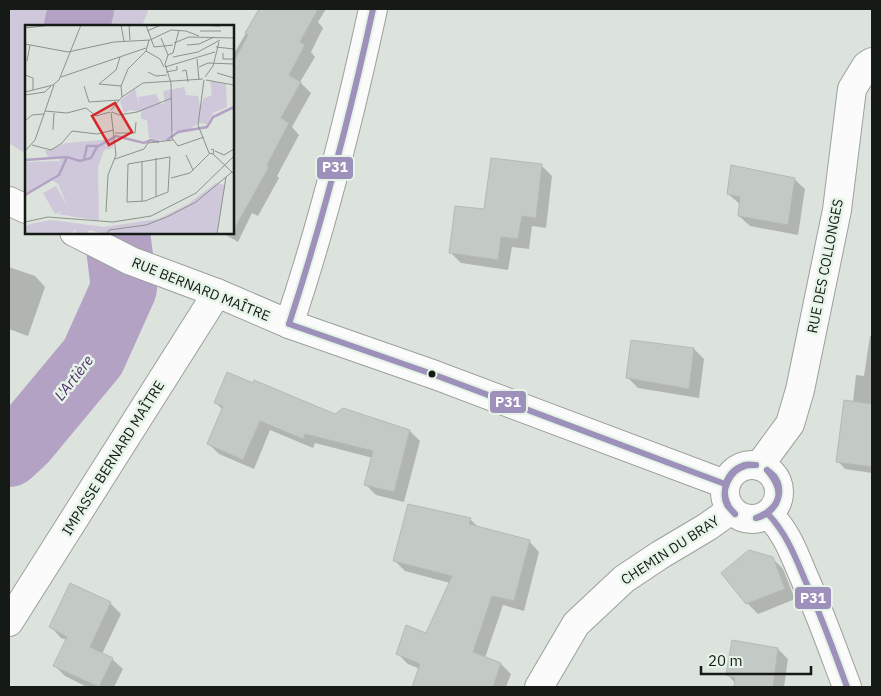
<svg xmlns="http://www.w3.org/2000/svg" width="881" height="696" font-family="'IBM Plex Sans',sans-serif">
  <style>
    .green { fill: #cfc8da }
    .shadow { fill: #0003 }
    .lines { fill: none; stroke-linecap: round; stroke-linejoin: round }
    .river { stroke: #b3a2c4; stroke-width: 66 }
    .building { fill: #c3c9c4; stroke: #b4bab5 }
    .street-casing { stroke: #9ca09c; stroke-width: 30 }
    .street { stroke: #fafbfa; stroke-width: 28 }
    .bus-1-casing { stroke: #e6f4e8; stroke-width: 10 }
    .bus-1 { stroke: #9d90ba; stroke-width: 6 }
    .bus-dot { fill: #151a16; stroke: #e6f4e8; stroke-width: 2 }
    .labels { text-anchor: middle; stroke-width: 5; stroke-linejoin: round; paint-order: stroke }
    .street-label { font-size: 14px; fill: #151a16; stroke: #e6f4e8 }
    .water-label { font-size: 15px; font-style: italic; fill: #542f70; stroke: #e6f4e8 }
    .inset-river { fill: none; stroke: #b3a2c4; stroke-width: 2.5 }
    .inset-road { fill: none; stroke: #8c938d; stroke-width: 1 }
    .view { fill: #d62828; fill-opacity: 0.15; stroke: #d62828; stroke-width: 2.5 }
    .inset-edge { fill: none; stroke: #151a16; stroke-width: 2.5 }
    .line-badge { stroke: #e6f4e8; stroke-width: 2 }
    .badge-label { font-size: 14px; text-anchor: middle; font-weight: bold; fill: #fff }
  </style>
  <rect width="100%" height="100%" fill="#dce3dd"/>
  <polygon class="green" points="9,9 149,9 142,26 26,26 26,154 9,143"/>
  <g class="shadow">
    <polygon points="260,9 326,9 318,22 323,28 311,52 315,57 300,82 311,93 292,127 299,135 277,176 279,178 258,216 252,213 238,242 221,232 232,232 232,57"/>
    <polygon points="492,159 542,166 552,176 546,228 532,226 529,249 512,247 508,270 461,263 450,252 485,210"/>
    <polygon points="794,179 805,189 798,235 750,226 739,216 741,205 728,194"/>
    <polygon points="9,267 35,276 45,287 28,336 9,329"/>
    <polygon points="870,336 872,336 872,473 845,469 838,461 853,402 856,375 864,376"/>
    <polygon points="694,349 704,359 699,398 638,388 627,377"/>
    <polygon points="215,402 335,415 410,431 420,441 404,502 376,495 366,485 373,458 315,443 313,448 270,430 254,469 219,454 209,444 223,410"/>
    <polygon points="470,519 479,528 529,541 539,552 524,611 503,605 485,658 501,664 511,674 506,687 414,687 420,669 408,664 398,654 427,635 450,583 405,571 395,561"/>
    <polygon points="772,558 783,569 795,599 758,614 747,603"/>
    <polygon points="110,603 121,614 102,654 112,659 123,669 114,687 87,687 65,676 55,666 67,640 61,638 51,627"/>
    <polygon points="778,649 788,659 784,687 735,687 735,683 728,675"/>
  </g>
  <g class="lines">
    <g class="river">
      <polyline points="77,26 81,9"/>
      <polyline points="9,454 24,440 93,357 124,288 117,232"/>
    </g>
  </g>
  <g class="building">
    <polygon points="259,9 318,9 300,42 305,45 289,75 301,82 281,118 289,123 267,165 269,167 232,233 232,65 248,35 245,33"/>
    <polygon points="491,158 542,164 536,218 522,216 518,239 501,237 498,260 449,253 455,206 484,209"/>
    <polygon points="731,165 795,178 788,225 738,216 740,197 727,194"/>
    <polygon points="631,340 694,348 689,389 626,378"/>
    <polygon points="227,372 253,383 254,380 335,414 343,408 410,430 394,492 364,485 373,451 305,434 303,439 260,421 243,460 207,444 223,406 214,403"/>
    <polygon points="844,400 872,404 872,467 836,462"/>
    <polygon points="408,504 471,518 469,524 530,540 514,601 492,596 473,652 501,663 493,687 412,687 420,664 396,654 406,625 426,633 452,576 393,561"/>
    <polygon points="749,550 773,557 785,589 746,604 721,573"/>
    <polygon points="70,583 111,602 90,647 113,658 99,687 53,666 67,637 49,627"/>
    <polygon points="732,640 778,648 773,687 734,687 735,678 726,675"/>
  </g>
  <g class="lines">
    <g class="street-casing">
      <g id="street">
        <polyline points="9,201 26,209"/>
        <polyline points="74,232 131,261 217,293 289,324 435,375 725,484"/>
        <path d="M289 324C324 221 350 115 373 9"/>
        <circle cx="752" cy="492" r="27"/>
        <polyline points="759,466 790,424 800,390 837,210 852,89 866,66 872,62"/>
        <path d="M768 514C787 532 794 554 804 577 820 613 833 650 847 687"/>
        <polyline points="9,622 217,293"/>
        <polyline points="539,687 576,624 624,579 660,555 707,527 731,510"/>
      </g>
    </g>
    <use href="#street" class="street"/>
    <g class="bus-1-casing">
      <g id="bus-1">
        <polyline points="289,324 435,375 725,484"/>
        <path d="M289 324C323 220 350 115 373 9"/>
        <path d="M735 514C719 500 722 472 744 465 748 464 753 465 756 465"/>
        <path d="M735 514C733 511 729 508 727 505 720 491 730 470 745 466 748 465 753 465 756 465"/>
        <path d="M768 514C786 533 795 556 805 580 821 615 834 651 847 687"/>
        <path d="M756 518C782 507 785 491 767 470"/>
        <path d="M756 518C779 514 789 483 767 470"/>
      </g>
    </g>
    <use href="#bus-1" class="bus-1"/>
  </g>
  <circle class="bus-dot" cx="432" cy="374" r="4.5"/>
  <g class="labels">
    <g class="street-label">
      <text transform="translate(825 266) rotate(-79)" y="5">RUE DES COLLONGES</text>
      <text transform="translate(201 289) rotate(22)" y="5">RUE BERNARD MAÎTRE</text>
      <text transform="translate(113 458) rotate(-58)" y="5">IMPASSE BERNARD MAÎTRE</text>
      <text transform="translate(670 550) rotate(-33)" y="5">CHEMIN DU BRAY</text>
    </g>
    <g class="water-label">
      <text transform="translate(74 378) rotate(-52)" y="5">L'Artière</text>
    </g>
  </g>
  <g transform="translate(25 25)">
    <rect width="209" height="209" fill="#dce3dd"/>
    <path d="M185 56 201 59 202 82 188 88 182 99 173 98 164 105 146 107 147 113 140 116 124 113 122 95 116 94V87L105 85 99 88 95 76 110 64 114 80 113 72 131 69 136 79 140 78 138 66 159 62 161 70 173 71 175 81 179 73 187 70ZM89 114 88 123 79 125 73 142 74 196 33 189 38 185 30 189 18 168 31 161 43 182 33 159 27 155 0 169V137L34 136V141L35 134 44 132 24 134 20 126 41 118ZM191 158 200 160 192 209H78L64 205 62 209H49L52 203 46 209H0V202L5 199 26 195 79 202 133 194 163 179Z" fill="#cfc8da"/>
    <path class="inset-river" d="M142 115 153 107 182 102 188 92 209 82M59 134 62 121H73M0 135 42 132M0 170 34 150 42 132 55 136 66 133 72 122 91 111 119 118 126 115 134 117"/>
    <path class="inset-road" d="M96 0 99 16M104 0 105 15M121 0 129 22 148 20M170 0 195 1M0 3 27 0M154 5 148 28 143 30 140 39 146 58 147 113 153 121 179 112M122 6 136 0M175 6H196M136 13 143 30M149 18 164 12 209 13M0 19 43 27 89 17 125 15 146 5 161 6 174 11M162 20 174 19 189 12M191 22 209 24M121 26 135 34 139 42M198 28V34H209M95 32 91 45 74 59 96 61M148 32 173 27 195 15M172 34 174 55M2 36 5 20M140 42 190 27M174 42 183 38 209 39M157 46 161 45 163 57M123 47 131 51 142 50M141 47 152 45V41M192 48 209 53M0 50 8 53V65M36 52 121 23M180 52 188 41 194 17M179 55 173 100 184 128 188 129 189 125 186 124M181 55 209 60M59 61 64 77 94 75M0 67 28 60 34 55 56 0M0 70 20 67 26 61M97 72 96 61 103 44 121 26 124 15M86 85 97 72 118 58 178 54M20 86 42 88 61 83 71 91 85 87M87 87 94 90 112 87 147 73M0 96 7 90 19 89M28 105 29 88M90 108H110L111 97M7 120 26 125 37 118 47 106 72 109 89 105M0 126 10 115 29 60M190 126 199 130 209 124M188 129 209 149M161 130 168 145M145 132 143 167 120 176 102 177 103 139ZM131 133V172M90 134 119 124 123 118 148 115M146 153 165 148 185 128M117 176V136M81 187 83 150 91 130 86 87M0 197 23 192 88 197 126 191 171 168 209 131M82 209 84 205 121 200 142 192 171 177 207 147M192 209 201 152"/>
    <path class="view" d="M90 78 107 107 84 120 67 91Z"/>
    <rect width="209" height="209" class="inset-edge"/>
  </g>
  <g class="line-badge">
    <rect x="316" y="156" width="38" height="24" rx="5" fill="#9d90ba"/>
    <rect x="489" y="390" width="38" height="24" rx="5" fill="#9d90ba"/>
    <rect x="794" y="586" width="38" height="24" rx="5" fill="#9d90ba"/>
  </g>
  <g class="badge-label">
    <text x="335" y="172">P31</text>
    <text x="508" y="407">P31</text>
    <text x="813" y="603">P31</text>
  </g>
  <rect width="881" height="696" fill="none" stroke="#151a16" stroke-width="20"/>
  <path d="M701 666v8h110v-8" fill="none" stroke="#151a16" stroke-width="2.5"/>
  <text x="708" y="666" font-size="15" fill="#151a16" stroke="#e6f4e8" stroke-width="4" paint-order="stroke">20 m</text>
</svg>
